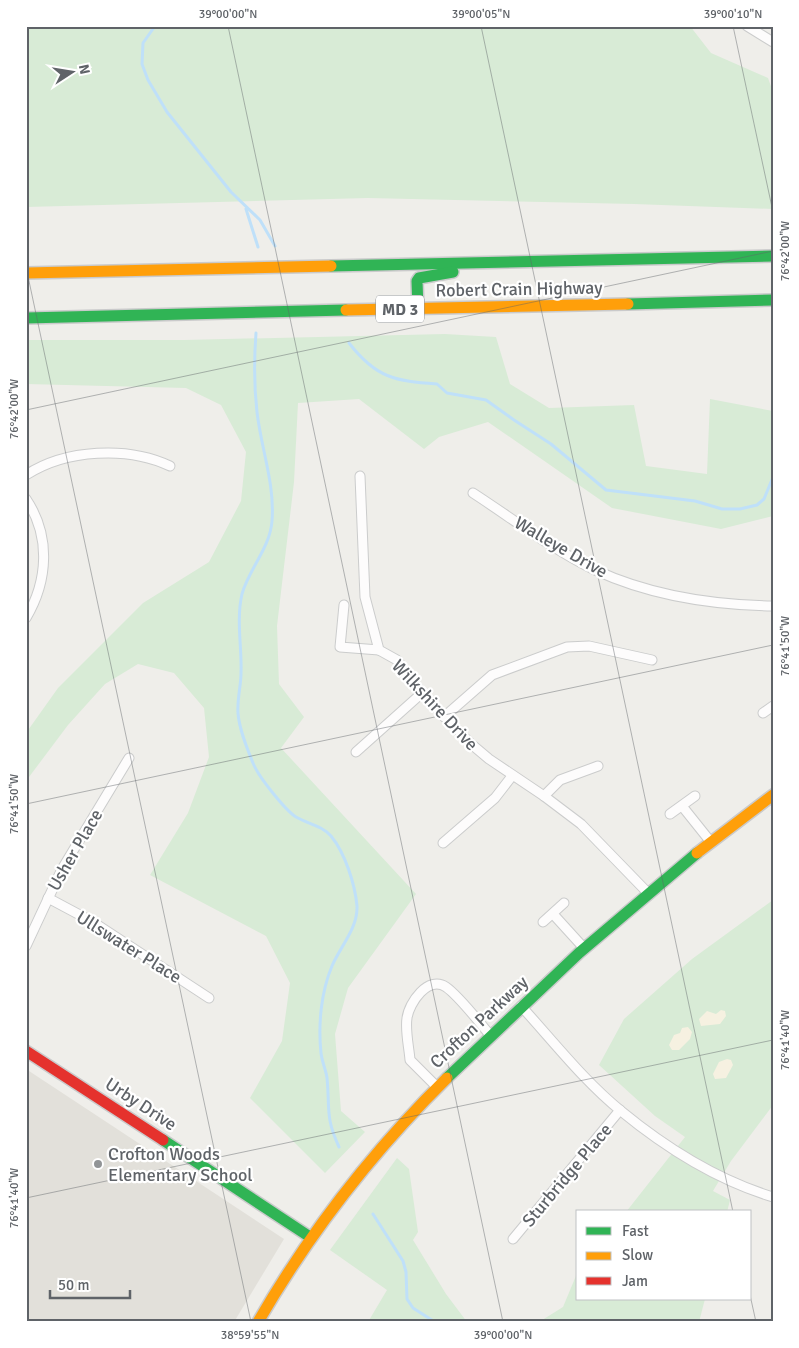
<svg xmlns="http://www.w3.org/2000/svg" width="799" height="1348" font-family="Signika,sans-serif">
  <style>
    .education { fill: #e2e0da }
    .green { fill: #d8ebd6 }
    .sand { fill: #f6f1e1 }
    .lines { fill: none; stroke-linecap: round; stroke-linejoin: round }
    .stream { stroke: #bfe0f9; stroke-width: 3 }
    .street-casing { stroke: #cbcccc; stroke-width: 11 }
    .fast-casing { stroke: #cacacb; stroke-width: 14 }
    .slow-casing { stroke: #cacacb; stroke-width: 14 }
    .jam-casing { stroke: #cacacb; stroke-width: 14 }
    .street { stroke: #fdfcfc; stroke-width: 9 }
    .fast { stroke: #30b455; stroke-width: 11 }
    .slow { stroke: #ff9f0a; stroke-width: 11 }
    .jam { stroke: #e5322d; stroke-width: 11 }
    .ticks { fill: none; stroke: #5f6368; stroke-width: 1; stroke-opacity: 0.45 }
    .poi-dot { fill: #919496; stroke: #fff; stroke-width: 2 }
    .labels { text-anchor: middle; stroke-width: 4.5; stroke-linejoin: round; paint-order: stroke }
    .shield { fill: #fff; stroke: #8f9295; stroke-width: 1 }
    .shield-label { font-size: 16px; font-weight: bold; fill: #5f6368 }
    .street-label { font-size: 18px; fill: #5f6368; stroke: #fff }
    .poi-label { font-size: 18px; fill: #5f6368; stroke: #fff; text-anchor: start }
    .neatline { fill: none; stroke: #5f6368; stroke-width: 2 }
    .ticks-label { font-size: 12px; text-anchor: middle; fill: #5f6368 }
  </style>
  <rect width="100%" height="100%" fill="#efeeea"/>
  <polygon class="education" points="26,1069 284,1239 234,1322 26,1322"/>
  <g class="green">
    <polygon points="26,26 690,26 711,53 768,78 773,92 773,209 634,204 368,198 26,207"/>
    <polygon points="445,334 496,337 510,384 549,408 634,405 646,466 707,474 710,399 773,411 773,516 721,529 612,508 488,422 439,437 424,449 359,399 298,403 294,482 277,626 279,684 304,717 281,748 416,894 348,988 335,1034 341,1111 365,1132 325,1173 250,1098 282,1041 290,983 266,936 150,875 188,813 209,757 204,708 174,673 138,664 105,684 68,725 26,781 26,733 58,688 143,603 209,562 241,501 246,452 221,405 186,388 26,384 26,340 184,340"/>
    <polygon points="773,900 773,1105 731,1161 713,1191 730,1200 727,1212 626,1212 685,1137 655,1116 599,1065 624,1019 692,959"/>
    <polygon points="397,1158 409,1169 418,1232 413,1240 446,1294 467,1322 368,1322 387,1290 330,1250"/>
    <polygon points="578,1271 578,1299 705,1299 699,1322 539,1322 563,1307"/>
  </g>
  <g class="sand">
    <polygon points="721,1010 725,1011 726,1016 720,1024 701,1026 699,1019 707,1011 716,1014"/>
    <polygon points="688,1027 692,1032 690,1039 679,1050 672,1050 669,1045 674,1035 680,1033 682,1028"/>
    <polygon points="727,1059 731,1060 733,1065 726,1078 715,1079 713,1074 719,1062"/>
  </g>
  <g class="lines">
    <g class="stream">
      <polyline points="155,26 143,43 142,64 148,80 167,112 231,192 260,220 275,246"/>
      <polyline points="246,209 258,247"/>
      <path d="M256 333C254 359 254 386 257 412 261 448 275 484 272 521 270 548 249 569 242 594 236 620 242 647 241 673 241 686 237 699 238 713 239 729 247 748 253 763 258 776 285 810 296 817 308 824 321 825 331 836 345 853 355 884 357 906 358 928 340 947 332 966 321 992 318 1025 321 1053 322 1062 326 1070 327 1078 330 1108 325 1117 339 1147"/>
      <path d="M349 343C376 378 395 381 437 384L447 393 486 400 514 420 551 444 606 490 695 501 722 509H740L757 505 764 499 773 477"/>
      <polyline points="373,1214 403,1261 406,1272 407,1299 413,1308 435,1322"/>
    </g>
    <g class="street-casing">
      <g id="street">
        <polyline points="747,26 773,42"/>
        <path d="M26 475C66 449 128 446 170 466"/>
        <polyline points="360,476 365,597 379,650 397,660 422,693 470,743 489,759 544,796 581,824 647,892"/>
        <path d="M473 493C513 519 552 549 595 570 649 595 714 605 773 606"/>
        <path d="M26 499C51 536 48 581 26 618"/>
        <polyline points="344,605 340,647 379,650"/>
        <polyline points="763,713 773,706"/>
        <polyline points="444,717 492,675 567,647 589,646 652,660"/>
        <polyline points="356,752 422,693"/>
        <polyline points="544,796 560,780 598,766"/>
        <polyline points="682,806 710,841"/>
        <polyline points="670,814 695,796"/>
        <polyline points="443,843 495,798 512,776"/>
        <polyline points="48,898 93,922 209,998"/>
        <polyline points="553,914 583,947"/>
        <polyline points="543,922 564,903"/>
        <polyline points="26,946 62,869 129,758"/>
        <path d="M521 1006C553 1041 584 1081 621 1111 666 1148 717 1180 773 1197"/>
        <path d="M436 1086 410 1060C409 1047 405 1031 407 1018 409 1003 428 975 446 987 459 996 479 1022 490 1035"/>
        <polyline points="513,1239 620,1110"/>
      </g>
    </g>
    <g class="fast-casing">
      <g id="fast">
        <polyline points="331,266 773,256"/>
        <polyline points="628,304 773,300"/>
        <polyline points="418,309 417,281 419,278 453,272"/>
        <polyline points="26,318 346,310"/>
        <polyline points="447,1078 579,953 697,853"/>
        <polyline points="163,1140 310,1237"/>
      </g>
    </g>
    <g class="slow-casing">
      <g id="slow">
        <polyline points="26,273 331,266"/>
        <polyline points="346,310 628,304"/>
        <polyline points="697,853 773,795"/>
        <path d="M258 1322C310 1232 373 1151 447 1078"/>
      </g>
    </g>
    <g class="jam-casing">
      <polyline id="jam" points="26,1051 163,1140"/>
    </g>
    <use href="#street" class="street"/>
    <use href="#fast" class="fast"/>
    <use href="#slow" class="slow"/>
    <use href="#jam" class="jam"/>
  </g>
  <path class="ticks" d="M228 26 503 1322M481 26 733 1212M733 26 773 212M26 267 251 1322M26 410 773 251M26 804 773 645M26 1198 773 1040M750 1295 756 1322"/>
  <circle class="poi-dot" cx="98" cy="1164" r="5"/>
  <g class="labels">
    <rect class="shield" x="376" y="295.5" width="48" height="27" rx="4"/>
    <g class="shield-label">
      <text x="400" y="315">MD 3</text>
    </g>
    <g class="street-label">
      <text transform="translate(519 289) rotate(-1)" y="6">Robert Crain Highway</text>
      <text transform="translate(561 547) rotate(30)" y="6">Walleye Drive</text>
      <text transform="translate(435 705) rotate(47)" y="6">Wilkshire Drive</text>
      <text transform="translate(75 850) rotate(-60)" y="6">Usher Place</text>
      <text transform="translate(129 947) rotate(32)" y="6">Ullswater Place</text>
      <text transform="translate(479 1022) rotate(-43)" y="6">Crofton Parkway</text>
      <text transform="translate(141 1104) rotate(33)" y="6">Urby Drive</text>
      <text transform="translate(567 1175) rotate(-50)" y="6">Sturbridge Place</text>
    </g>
    <g class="poi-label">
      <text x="108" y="1160">Crofton Woods<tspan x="108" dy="21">Elementary School</tspan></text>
    </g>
  </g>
  <rect width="799" height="1348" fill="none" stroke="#ffffff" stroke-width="55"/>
  <rect x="576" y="1210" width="175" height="90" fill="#ffffff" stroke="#bfc1c3"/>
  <rect x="586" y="1227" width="25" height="8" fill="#30b455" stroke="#bfc1c3"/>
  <text x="622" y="1236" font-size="15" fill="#5f6368">Fast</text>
  <rect x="586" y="1252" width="25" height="8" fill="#ff9f0a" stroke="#bfc1c3"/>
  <text x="622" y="1260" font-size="15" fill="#5f6368">Slow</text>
  <rect x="586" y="1277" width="25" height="8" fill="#e5322d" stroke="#bfc1c3"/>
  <text x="622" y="1286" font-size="15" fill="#5f6368">Jam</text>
  <g transform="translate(72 72) rotate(78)" stroke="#ffffff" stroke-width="4" paint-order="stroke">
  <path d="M0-4L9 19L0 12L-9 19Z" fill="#5f6368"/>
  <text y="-8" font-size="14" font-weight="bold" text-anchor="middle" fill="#5f6368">N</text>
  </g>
  <path d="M50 1290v8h80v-8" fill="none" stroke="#5f6368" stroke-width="2.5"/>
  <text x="58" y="1290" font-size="15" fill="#5f6368" stroke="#ffffff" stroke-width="4" paint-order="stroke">50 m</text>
  <rect x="28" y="28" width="744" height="1292" class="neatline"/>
  <g class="ticks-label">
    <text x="228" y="18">39°00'00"N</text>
    <text x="481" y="18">39°00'05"N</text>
    <text x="733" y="18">39°00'10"N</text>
    <text transform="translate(785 251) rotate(-90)" y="4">76°42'00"W</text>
    <text transform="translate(14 409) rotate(-90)" y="4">76°42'00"W</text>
    <text transform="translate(785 646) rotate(-90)" y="4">76°41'50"W</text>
    <text transform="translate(14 804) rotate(-90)" y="4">76°41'50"W</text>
    <text transform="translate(785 1040) rotate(-90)" y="4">76°41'40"W</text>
    <text transform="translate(14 1198) rotate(-90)" y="4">76°41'40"W</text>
    <text x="250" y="1339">38°59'55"N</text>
    <text x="503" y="1339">39°00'00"N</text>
  </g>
</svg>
